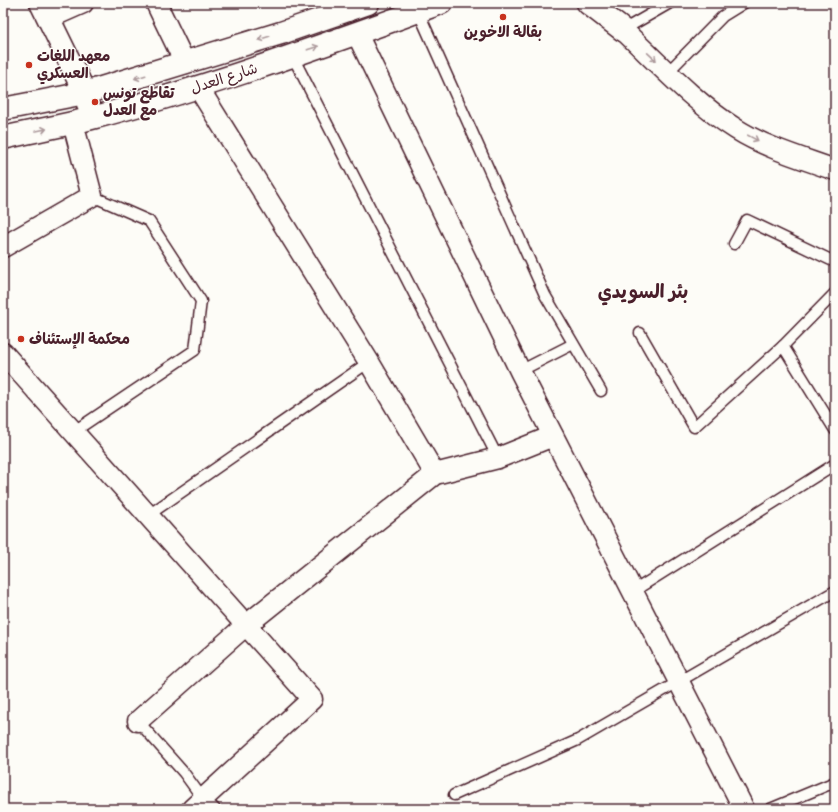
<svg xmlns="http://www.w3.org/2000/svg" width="838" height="812" font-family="Itim,'Playpen Sans Arabic',sans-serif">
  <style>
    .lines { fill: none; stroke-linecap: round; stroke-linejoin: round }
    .service-casing { stroke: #4a1f2b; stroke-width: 13 }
    .minor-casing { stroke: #4a1f2b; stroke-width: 23 }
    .tertiary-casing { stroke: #4a1f2b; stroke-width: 25 }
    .service { stroke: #fdfcf7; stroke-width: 10 }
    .minor { stroke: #fdfcf7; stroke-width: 20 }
    .tertiary { stroke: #fdfcf7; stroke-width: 22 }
    .oneway { stroke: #ac999b }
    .poi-dot { fill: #c8321e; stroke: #fdfcf7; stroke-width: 1.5 }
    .labels { text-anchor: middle; stroke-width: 3; stroke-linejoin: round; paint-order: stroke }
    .poi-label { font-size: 15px; font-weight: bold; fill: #4a1f2b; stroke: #fdfcf7; text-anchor: start }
    .street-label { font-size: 15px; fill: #4a1f2b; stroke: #fdfcf7 }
    .district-label { font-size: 19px; font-weight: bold; fill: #4a1f2b; stroke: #fdfcf7 }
  </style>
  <rect width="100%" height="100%" fill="#fdfcf7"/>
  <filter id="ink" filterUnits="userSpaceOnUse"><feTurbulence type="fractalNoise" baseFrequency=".025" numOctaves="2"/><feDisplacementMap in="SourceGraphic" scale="8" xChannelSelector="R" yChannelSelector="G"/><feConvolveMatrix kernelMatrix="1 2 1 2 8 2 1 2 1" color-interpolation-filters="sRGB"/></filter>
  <g filter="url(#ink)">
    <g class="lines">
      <g class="service-casing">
        <g id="service">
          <polyline points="418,11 545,295 601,391"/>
          <polyline points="623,30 670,3"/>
          <polyline points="292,55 498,458"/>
          <polyline points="668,72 723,16 744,3"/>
          <polyline points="734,244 747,220 835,262"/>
          <polyline points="640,333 694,427 783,346 835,293"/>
          <polyline points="783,346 835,430"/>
          <polyline points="520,371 573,344"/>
          <polyline points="73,432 195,350 201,301 149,221 92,196"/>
          <polyline points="147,516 369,362"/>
          <polyline points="632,592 835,464"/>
          <polyline points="138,721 184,773 203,799 215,809"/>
          <polyline points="454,795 578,740 835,591"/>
          <polyline points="770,809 835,782"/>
        </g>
      </g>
      <g class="minor-casing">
        <g id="minor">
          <polyline points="156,3 185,63"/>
          <polyline points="49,18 83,3"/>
          <path d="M623 30C658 63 696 104 736 129 766 148 802 158 835 170"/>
          <polyline points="357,34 520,371 744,809"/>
          <polyline points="198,87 369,362 435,474"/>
          <polyline points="3,247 92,196 73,123"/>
          <polyline points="3,353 312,699 192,809"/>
          <polyline points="138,721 245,626 435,474 498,458 553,436"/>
        </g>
      </g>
      <g class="tertiary-casing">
        <g id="tertiary">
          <polyline points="41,3 85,93 89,107"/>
          <polyline points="588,3 623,30"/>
          <polyline points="3,109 85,93 281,33 368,3"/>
          <path d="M3 138C33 131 63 126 92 118 210 87 326 44 441 3"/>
        </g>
      </g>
      <use href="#service" class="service"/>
      <use href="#minor" class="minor"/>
      <use href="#tertiary" class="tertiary"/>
    </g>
    <defs><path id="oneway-shaft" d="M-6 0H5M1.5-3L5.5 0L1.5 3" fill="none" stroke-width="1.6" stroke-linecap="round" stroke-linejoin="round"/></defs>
    <g class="oneway">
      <use href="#oneway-shaft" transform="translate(264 38) rotate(162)"/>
      <use href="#oneway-shaft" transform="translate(313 48) rotate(-18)"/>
      <use href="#oneway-shaft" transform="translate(652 57) rotate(43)"/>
      <use href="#oneway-shaft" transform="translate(140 77) rotate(163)"/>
      <use href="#oneway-shaft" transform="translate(41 130) rotate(-12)"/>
      <use href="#oneway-shaft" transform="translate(753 138) rotate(28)"/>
    </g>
  </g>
  <g class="poi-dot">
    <circle cx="503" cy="17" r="4"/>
    <circle cx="29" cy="65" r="4"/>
    <circle cx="95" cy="102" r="4"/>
    <circle cx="21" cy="339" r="4"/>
  </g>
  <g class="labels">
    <g class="poi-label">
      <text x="503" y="37" text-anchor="middle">بقالة الاخوين</text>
      <text x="37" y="61">معهد اللغات<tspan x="37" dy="17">العسكري</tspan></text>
      <text x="103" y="98">تقاطع تونس<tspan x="103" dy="17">مع العدل</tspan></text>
      <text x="29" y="344">محكمة الإستئناف</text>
    </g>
    <g class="street-label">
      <text transform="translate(224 78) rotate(-18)" y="5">شارع العدل</text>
    </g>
    <g class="district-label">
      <text x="643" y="298">بئر السويدي</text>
    </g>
  </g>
  <rect width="838" height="812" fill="none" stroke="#fdfcf7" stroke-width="16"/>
  <rect x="8" y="8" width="822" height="796" fill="none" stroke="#4a1f2b" stroke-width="1.5" filter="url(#ink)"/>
</svg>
